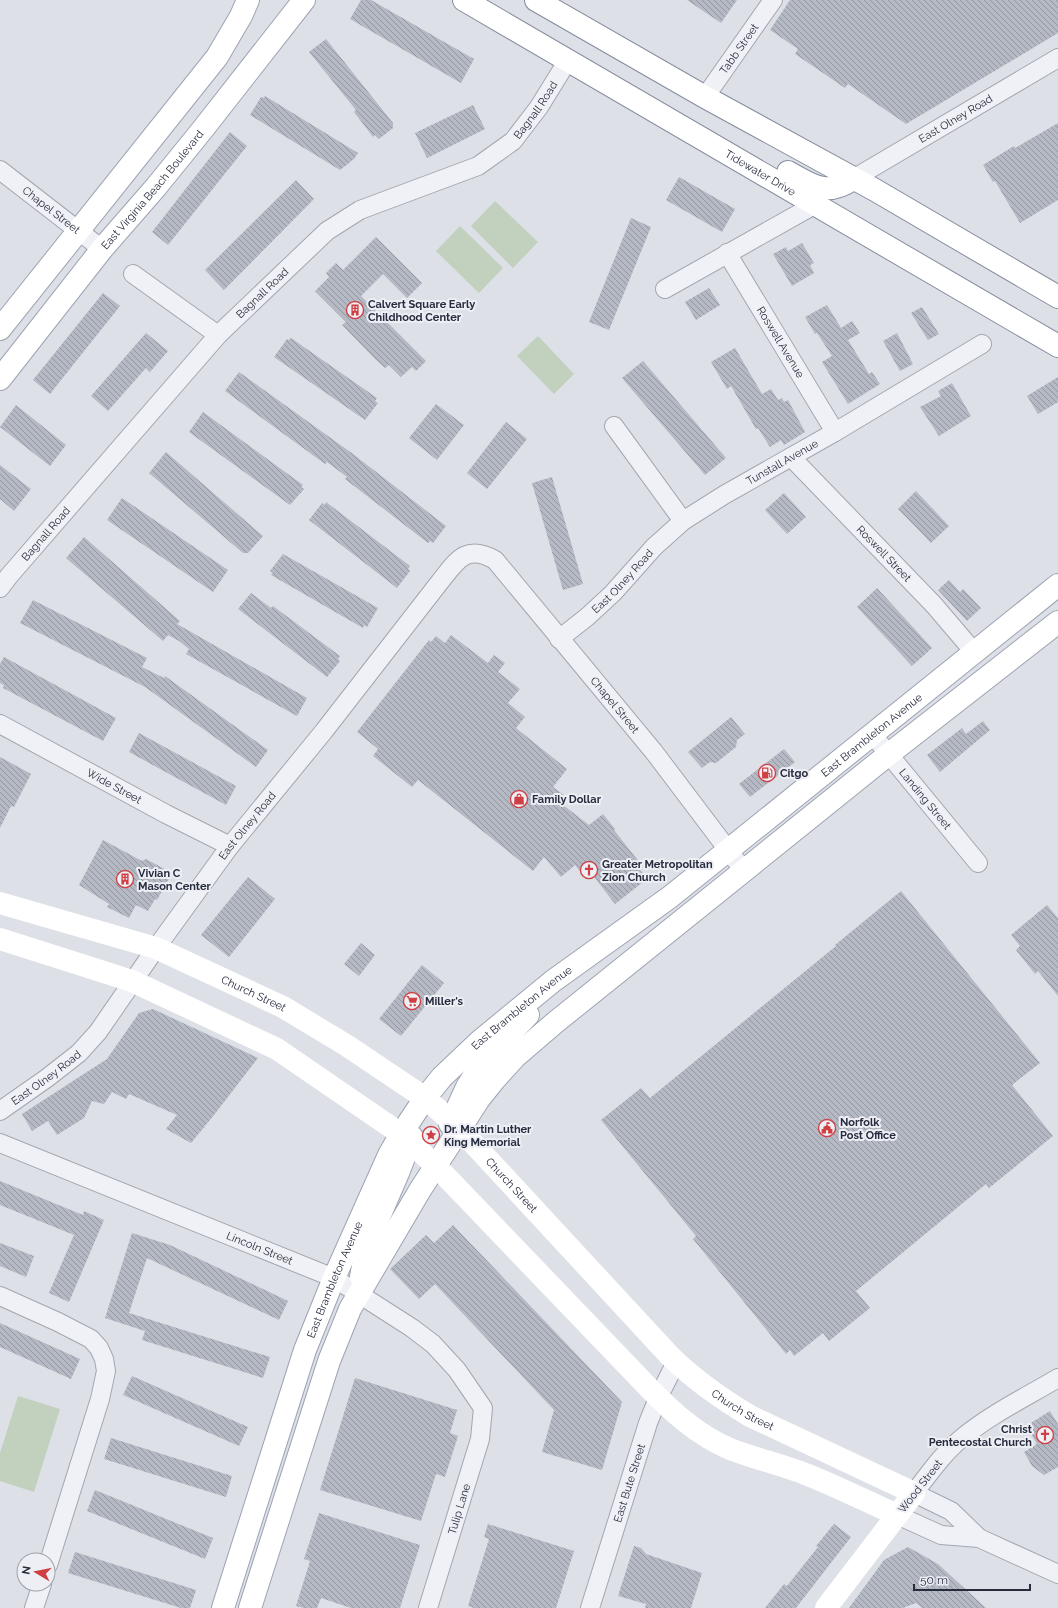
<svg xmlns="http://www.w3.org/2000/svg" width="1058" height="1608" font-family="Raleway,sans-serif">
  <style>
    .pitch { fill: #c1d1be }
    .building { fill: url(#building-back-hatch) }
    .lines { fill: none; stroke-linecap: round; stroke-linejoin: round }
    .street-casing { stroke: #a3a6b1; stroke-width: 20 }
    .primary-casing { stroke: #9da3b3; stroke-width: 24 }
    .highway-casing { stroke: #858c9e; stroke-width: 24 }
    .street { stroke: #f0f1f6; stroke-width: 18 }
    .secondary { stroke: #fff; stroke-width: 22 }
    .primary { stroke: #fff; stroke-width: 22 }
    .highway { stroke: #fff; stroke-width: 22 }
    .labels { text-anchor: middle; stroke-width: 4; stroke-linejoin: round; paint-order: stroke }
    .street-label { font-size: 11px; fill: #272c3e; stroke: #edeff5 }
    .poi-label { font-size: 11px; font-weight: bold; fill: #272c3e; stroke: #edeff5; text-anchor: start }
  </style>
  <defs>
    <pattern id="building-back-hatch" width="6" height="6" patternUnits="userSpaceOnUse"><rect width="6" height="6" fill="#b5b9c4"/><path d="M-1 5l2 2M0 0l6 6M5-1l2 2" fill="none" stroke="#9397a1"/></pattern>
  </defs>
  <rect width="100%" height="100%" fill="#dde0e7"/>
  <g class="pitch">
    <polygon points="495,201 538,242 513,268 471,226"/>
    <polygon points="460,226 503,268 479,293 436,251"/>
    <polygon points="538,336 574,374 554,394 517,356"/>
    <polygon points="18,1396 60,1409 34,1492 0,1481 0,1453"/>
  </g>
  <g class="building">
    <polygon points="361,0 371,0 474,59 461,83 350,19"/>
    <polygon points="687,0 737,0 721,23"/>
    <polygon points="790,0 1058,0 1058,33 906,124 848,84 845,88 795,54 798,49 770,30"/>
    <polygon points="326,39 393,123 393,128 379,139 375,135 373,137 354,112 356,110 309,52"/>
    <polygon points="265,96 358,153 354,159 340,170 250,115 261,97 264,98"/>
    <polygon points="473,105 485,129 427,158 415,133"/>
    <polygon points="1058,123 1058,200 1020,223 995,181 993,182 983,165 1014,146 1015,148"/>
    <polygon points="230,132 247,146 168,245 152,232"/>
    <polygon points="679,177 735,209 722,232 666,200"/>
    <polygon points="296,180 314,199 224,290 205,270"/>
    <polygon points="631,218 651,227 609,330 589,322"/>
    <polygon points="376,237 422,283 407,298 383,274 361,296 426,361 416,371 412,367 401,377 389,365 385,368 375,359 342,325 346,322 315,291 329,277 326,273 336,263 343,270"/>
    <polygon points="802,243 814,263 810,265 814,273 792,286 773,254 786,247 788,251"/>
    <polygon points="709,288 720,305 696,320 685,302"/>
    <polygon points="103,293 120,306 50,394 33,380"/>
    <polygon points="827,305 841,328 852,321 860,333 848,340 869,374 872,372 880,384 848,404 822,362 832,356 817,333 815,334 805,317"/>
    <polygon points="922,307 939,334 928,340 911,313"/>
    <polygon points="146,333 168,351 150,372 146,368 108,411 91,396"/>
    <polygon points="897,333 913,364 900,371 883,341"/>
    <polygon points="291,338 377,398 375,401 378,403 365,420 274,357 287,339 289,340"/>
    <polygon points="735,348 762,394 771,389 778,400 782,398 784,402 788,400 805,432 784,445 781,440 770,447 758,428 756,429 731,386 727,389 711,362"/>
    <polygon points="643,361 726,458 705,475 622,378"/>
    <polygon points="239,372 353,454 446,526 433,543 430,541 428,543 345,479 347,477 327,462 325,464 225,391"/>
    <polygon points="1058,377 1058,402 1038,414 1027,396"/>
    <polygon points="952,383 971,416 939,436 920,407 941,396 938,391"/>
    <polygon points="436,404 464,425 437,460 409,438"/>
    <polygon points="16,405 66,445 50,466 0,427"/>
    <polygon points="203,412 303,485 301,487 304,489 290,505 189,432"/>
    <polygon points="506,422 527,439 487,489 467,473"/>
    <polygon points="166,452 263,536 248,553 243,553 149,473"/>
    <polygon points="0,465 31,489 14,511 0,499"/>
    <polygon points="552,477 583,584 563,590 532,483"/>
    <polygon points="916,491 949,526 931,543 898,509"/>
    <polygon points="784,493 806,517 787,534 765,510"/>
    <polygon points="122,498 228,570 213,592 107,520"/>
    <polygon points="326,502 410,566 408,569 410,571 397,588 309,520 322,503 325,505"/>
    <polygon points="84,537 180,621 177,624 307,698 297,716 186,654 189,649 179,641 168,635 163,641 66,558"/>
    <polygon points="283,554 378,608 367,627 364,625 363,628 271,575 273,573 270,571"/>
    <polygon points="949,580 960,592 963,589 981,608 967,621 938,590"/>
    <polygon points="877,588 932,648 912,666 857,607"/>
    <polygon points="251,593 271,608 273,606 340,656 338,659 340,661 327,677 238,609"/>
    <polygon points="33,600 147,658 142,667 164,678 165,676 268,750 256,767 145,687 20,623"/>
    <polygon points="451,635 488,663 494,655 505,663 498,672 520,689 508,703 525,717 516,728 567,769 553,787 568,798 563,805 589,825 603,814 615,829 614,830 640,863 637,866 643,873 639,876 643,882 615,904 591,873 585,878 575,865 561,877 544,857 533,871 418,780 412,787 373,756 378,749 357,732 429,640 431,642 436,636 445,643"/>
    <polygon points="4,657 116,718 103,741 3,688 4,685 0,683 0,664"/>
    <polygon points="731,717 745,734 737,740 736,747 716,763 710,762 702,768 688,752"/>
    <polygon points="983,721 990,730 940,772 927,755 962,728 966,734"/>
    <polygon points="139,733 236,786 226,805 129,752"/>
    <polygon points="784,749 795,762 750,797 739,784"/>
    <polygon points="0,757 31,774 14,807 11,806 0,828"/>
    <polygon points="103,840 142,861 146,859 172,873 157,900 155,899 148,911 136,905 129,918 107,907 109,904 79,885"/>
    <polygon points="248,877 275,899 229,957 201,935"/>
    <polygon points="901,891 1040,1063 1012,1085 1053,1136 989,1188 986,1184 856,1291 870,1308 829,1341 823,1333 794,1356 790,1350 786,1354 693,1239 696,1236 601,1120 641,1088 650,1098 836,946 835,945"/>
    <polygon points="1047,905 1058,918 1058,996 1038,971 1035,974 1016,950 1020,946 1011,935"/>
    <polygon points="361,943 375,955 359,976 344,964"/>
    <polygon points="422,965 444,983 401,1036 379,1019"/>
    <polygon points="153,1009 258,1058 214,1115 191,1143 166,1129 177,1115 129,1094 126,1099 112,1092 104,1104 92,1101 84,1118 57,1135 48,1121 32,1131 22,1114 107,1059 139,1013"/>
    <polygon points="0,1181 83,1215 84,1211 104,1220 69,1302 49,1293 74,1235 0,1205"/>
    <polygon points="453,1225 622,1402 602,1470 542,1452 554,1410 435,1284 419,1299 390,1269 426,1235 434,1243"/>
    <polygon points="132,1233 170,1245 288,1301 279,1320 147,1258 129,1313 270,1357 263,1378 142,1340 145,1331 105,1318"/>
    <polygon points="0,1243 34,1256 26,1277 0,1266"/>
    <polygon points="0,1323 80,1359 71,1379 0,1347"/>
    <polygon points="132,1376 248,1427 239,1446 123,1395"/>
    <polygon points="355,1378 457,1410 450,1433 458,1436 445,1477 436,1474 421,1521 320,1490"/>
    <polygon points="1050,1411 1058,1424 1058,1467 1044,1475 1032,1466 1024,1452 1037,1444 1026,1426"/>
    <polygon points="111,1438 232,1476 226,1497 104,1459"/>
    <polygon points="95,1490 213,1538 205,1559 87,1511"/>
    <polygon points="319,1513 420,1545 400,1608 351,1608 321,1598 317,1608 304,1608 296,1606 310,1561 304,1559"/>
    <polygon points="488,1524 574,1551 556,1608 474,1608 468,1606 489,1539 484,1537"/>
    <polygon points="834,1524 851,1537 796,1608 765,1608 784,1584 787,1586 818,1547 816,1546"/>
    <polygon points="634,1546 641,1548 646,1554 702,1573 691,1608 645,1608 646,1604 618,1596"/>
    <polygon points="908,1547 938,1564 986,1608 922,1608 916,1603 903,1608 849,1608 884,1560"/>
    <polygon points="75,1552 196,1590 190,1608 181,1608 68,1573"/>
  </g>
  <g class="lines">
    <g class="street-casing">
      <g id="street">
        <path id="s1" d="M705 97 773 0"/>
        <path id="s2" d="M0 170 102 249"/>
        <path id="s3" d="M853 179 1058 58"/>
        <path id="s4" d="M727 253 835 432"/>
        <polyline points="133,274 218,335"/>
        <polyline points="665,289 816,204"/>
        <polyline points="614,426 683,521"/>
        <path id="s5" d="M791 457 934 605 974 652"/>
        <path id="s6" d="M0 588 9 576 218 335 327 231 360 210 478 166 513 141 539 107 568 60"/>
        <path id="s7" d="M559 639 587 617 613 593 654 547 683 521 724 495 835 432 982 344"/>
        <path id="s8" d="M0 724 166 814 230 846"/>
        <path id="s9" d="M872 734 978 863"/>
        <path id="s10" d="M0 1111 47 1078 79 1053 98 1032 156 948 230 846 324 731 439 583C456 562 465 543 495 560L654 752 744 871"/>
        <path id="s11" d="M0 1143 334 1278 412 1328 433 1344 457 1370 483 1408 480 1439 428 1608"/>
        <polyline points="0,1296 58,1322 91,1339 99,1348 104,1359 106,1371 100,1399 48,1565"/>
        <path d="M1058 1378C1026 1397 991 1414 962 1438 943 1453 929 1474 914 1493L951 1511 979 1538 1058 1574"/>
        <polyline points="897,1515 941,1535 979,1538"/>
        <polyline points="34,1608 42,1584"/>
        <path id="s12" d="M590 1608 648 1423 658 1398 676 1362"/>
      </g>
    </g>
    <g class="primary-casing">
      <g id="primary">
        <polyline points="0,329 217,57 241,16 248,0"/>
        <path id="s14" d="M0 379 102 249 156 187 203 129 304 0"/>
        <polyline points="450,1124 467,1087 483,1062 528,1015"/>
        <polyline points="361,1277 367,1245 398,1173 412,1137"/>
        <path id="s15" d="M223 1608 305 1350 334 1278 389 1155 401 1134 425 1098 442 1077 480 1041 553 981 670 897 1058 585"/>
        <polyline points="250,1608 329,1361 350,1309 420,1190 479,1099 495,1079 515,1057 557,1021 889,754 1058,622"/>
      </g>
    </g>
    <g class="highway-casing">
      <g id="highway">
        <path id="s16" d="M464 0 1058 346"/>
        <polyline points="536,0 705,97 875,190 1058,297"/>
        <path d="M788 172C813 186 827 197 853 179"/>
      </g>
    </g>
    <use href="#street" class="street"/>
    <g class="secondary">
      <path id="s13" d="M0 903 156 948 283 1007 346 1045 425 1098 459 1128 669 1355C693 1379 720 1398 750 1416L914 1493 826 1608"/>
      <path d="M0 939 132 981 277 1049 401 1134 435 1165 646 1385C671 1411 697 1435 730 1449 756 1459 783 1465 808 1475 838 1487 868 1502 897 1515"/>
    </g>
    <use href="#primary" class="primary"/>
    <use href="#highway" class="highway"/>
  </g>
  <defs>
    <g id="building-ring" transform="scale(0.9)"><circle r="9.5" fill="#edeff5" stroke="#cf4044" stroke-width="1.5"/><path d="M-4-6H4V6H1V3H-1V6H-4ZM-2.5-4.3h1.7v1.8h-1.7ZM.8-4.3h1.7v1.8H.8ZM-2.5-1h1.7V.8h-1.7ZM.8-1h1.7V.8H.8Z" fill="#cf4044"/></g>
    <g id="fuel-ring" transform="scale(0.9)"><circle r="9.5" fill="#edeff5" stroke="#cf4044" stroke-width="1.5"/><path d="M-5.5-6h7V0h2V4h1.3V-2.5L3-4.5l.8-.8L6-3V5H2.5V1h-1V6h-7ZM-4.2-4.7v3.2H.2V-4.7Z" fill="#cf4044"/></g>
    <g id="shop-ring" transform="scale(0.9)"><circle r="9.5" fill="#edeff5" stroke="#cf4044" stroke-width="1.5"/><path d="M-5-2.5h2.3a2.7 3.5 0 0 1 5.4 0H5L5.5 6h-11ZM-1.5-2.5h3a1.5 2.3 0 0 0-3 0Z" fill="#cf4044"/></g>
    <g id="church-ring" transform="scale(0.9)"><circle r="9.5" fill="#edeff5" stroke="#cf4044" stroke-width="1.5"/><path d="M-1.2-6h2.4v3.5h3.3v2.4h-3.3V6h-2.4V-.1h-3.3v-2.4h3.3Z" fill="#cf4044"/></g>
    <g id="supermarket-ring" transform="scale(0.9)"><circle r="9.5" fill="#edeff5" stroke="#cf4044" stroke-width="1.5"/><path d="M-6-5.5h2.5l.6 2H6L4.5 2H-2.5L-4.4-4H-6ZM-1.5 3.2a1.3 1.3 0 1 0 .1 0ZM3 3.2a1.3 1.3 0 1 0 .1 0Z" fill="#cf4044"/></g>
    <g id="civic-ring" transform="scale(0.9)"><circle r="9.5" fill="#edeff5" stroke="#cf4044" stroke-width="1.5"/><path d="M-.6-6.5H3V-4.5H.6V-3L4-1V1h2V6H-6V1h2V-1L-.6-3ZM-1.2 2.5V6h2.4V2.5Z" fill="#cf4044"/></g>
    <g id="sight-ring" transform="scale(0.9)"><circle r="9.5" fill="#edeff5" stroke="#cf4044" stroke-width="1.5"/><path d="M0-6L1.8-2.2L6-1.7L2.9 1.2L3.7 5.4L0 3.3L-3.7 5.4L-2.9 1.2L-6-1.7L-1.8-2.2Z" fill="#cf4044"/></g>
  </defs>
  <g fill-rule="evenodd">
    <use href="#building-ring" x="355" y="310"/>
    <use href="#fuel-ring" x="767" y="773"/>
    <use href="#shop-ring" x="519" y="799"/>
    <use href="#church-ring" x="589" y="870"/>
    <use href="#building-ring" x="125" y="879"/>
    <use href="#supermarket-ring" x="412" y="1001"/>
    <use href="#civic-ring" x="827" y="1128"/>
    <use href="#sight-ring" x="431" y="1135"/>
    <use href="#church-ring" x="1045" y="1435"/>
  </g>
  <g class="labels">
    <g class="street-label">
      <text dy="4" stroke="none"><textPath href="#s1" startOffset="59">Tabb Street</textPath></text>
      <text dy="4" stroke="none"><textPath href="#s6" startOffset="731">Bagnall Road</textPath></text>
      <text dy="4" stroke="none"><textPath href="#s3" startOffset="119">East Olney Road</textPath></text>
      <text dy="4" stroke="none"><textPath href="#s16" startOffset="343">Tidewater Drive</textPath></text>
      <text dy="4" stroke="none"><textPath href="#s14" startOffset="243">East Virginia Beach Boulevard</textPath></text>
      <text dy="4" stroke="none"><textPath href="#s2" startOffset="65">Chapel Street</textPath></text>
      <text dy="4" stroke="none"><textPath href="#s6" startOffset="395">Bagnall Road</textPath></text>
      <text dy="4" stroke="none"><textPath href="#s4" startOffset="104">Roswell Avenue</textPath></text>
      <text dy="4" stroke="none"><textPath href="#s7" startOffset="287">Tunstall Avenue</textPath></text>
      <text dy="4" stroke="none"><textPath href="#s6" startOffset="71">Bagnall Road</textPath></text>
      <text dy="4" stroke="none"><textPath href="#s5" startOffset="134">Roswell Street</textPath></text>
      <text dy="4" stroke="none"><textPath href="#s7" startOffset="86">East Olney Road</textPath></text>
      <text dy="4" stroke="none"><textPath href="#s10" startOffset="948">Chapel Street</textPath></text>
      <text dy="4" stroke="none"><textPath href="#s15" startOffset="1127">East Brambleton Avenue</textPath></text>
      <text dy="4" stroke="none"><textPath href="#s8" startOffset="130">Wide Street</textPath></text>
      <text dy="4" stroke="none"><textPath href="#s9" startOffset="84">Landing Street</textPath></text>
      <text dy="4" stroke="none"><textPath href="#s10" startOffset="381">East Olney Road</textPath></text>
      <text dy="4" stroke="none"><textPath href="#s13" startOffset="270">Church Street</textPath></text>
      <text dy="4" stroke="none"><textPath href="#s15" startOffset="683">East Brambleton Avenue</textPath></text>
      <text dy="4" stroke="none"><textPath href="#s10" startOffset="57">East Olney Road</textPath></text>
      <text dy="4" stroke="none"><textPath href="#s13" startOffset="594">Church Street</textPath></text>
      <text dy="4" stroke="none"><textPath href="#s11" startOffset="280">Lincoln Street</textPath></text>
      <text dy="4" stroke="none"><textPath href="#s15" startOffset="347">East Brambleton Avenue</textPath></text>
      <text dy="4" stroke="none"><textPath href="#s13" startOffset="918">Church Street</textPath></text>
      <text dy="4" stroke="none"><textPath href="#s12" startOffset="131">East Bute Street</textPath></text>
      <text transform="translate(920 1486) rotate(-52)" y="4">Wood Street</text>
      <text transform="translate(459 1509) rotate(-73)" y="4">Tulip Lane</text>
    </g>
    <g class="poi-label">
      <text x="368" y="308">Calvert Square Early<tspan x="368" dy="13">Childhood Center</tspan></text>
      <text x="780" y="777">Citgo</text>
      <text x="532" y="803">Family Dollar</text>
      <text x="602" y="868">Greater Metropolitan<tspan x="602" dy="13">Zion Church</tspan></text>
      <text x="138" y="877">Vivian C<tspan x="138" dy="13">Mason Center</tspan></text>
      <text x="425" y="1005">Miller's</text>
      <text x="840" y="1126">Norfolk<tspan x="840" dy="13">Post Office</tspan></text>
      <text x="444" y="1133">Dr. Martin Luther<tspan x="444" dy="13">King Memorial</tspan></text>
      <text x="1032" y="1433" text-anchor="end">Christ<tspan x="1032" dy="13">Pentecostal Church</tspan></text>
    </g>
  </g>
  <g transform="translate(36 1572) rotate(280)"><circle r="19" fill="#edeff5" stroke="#9ea1ac"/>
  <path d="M0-3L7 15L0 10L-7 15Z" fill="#cf4044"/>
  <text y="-6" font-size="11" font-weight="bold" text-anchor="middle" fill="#272c3e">N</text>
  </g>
  <path d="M914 1584v6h116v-6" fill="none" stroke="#272c3e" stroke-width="2"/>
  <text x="920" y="1584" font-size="12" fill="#272c3e" stroke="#edeff5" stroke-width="3" paint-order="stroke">50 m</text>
</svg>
